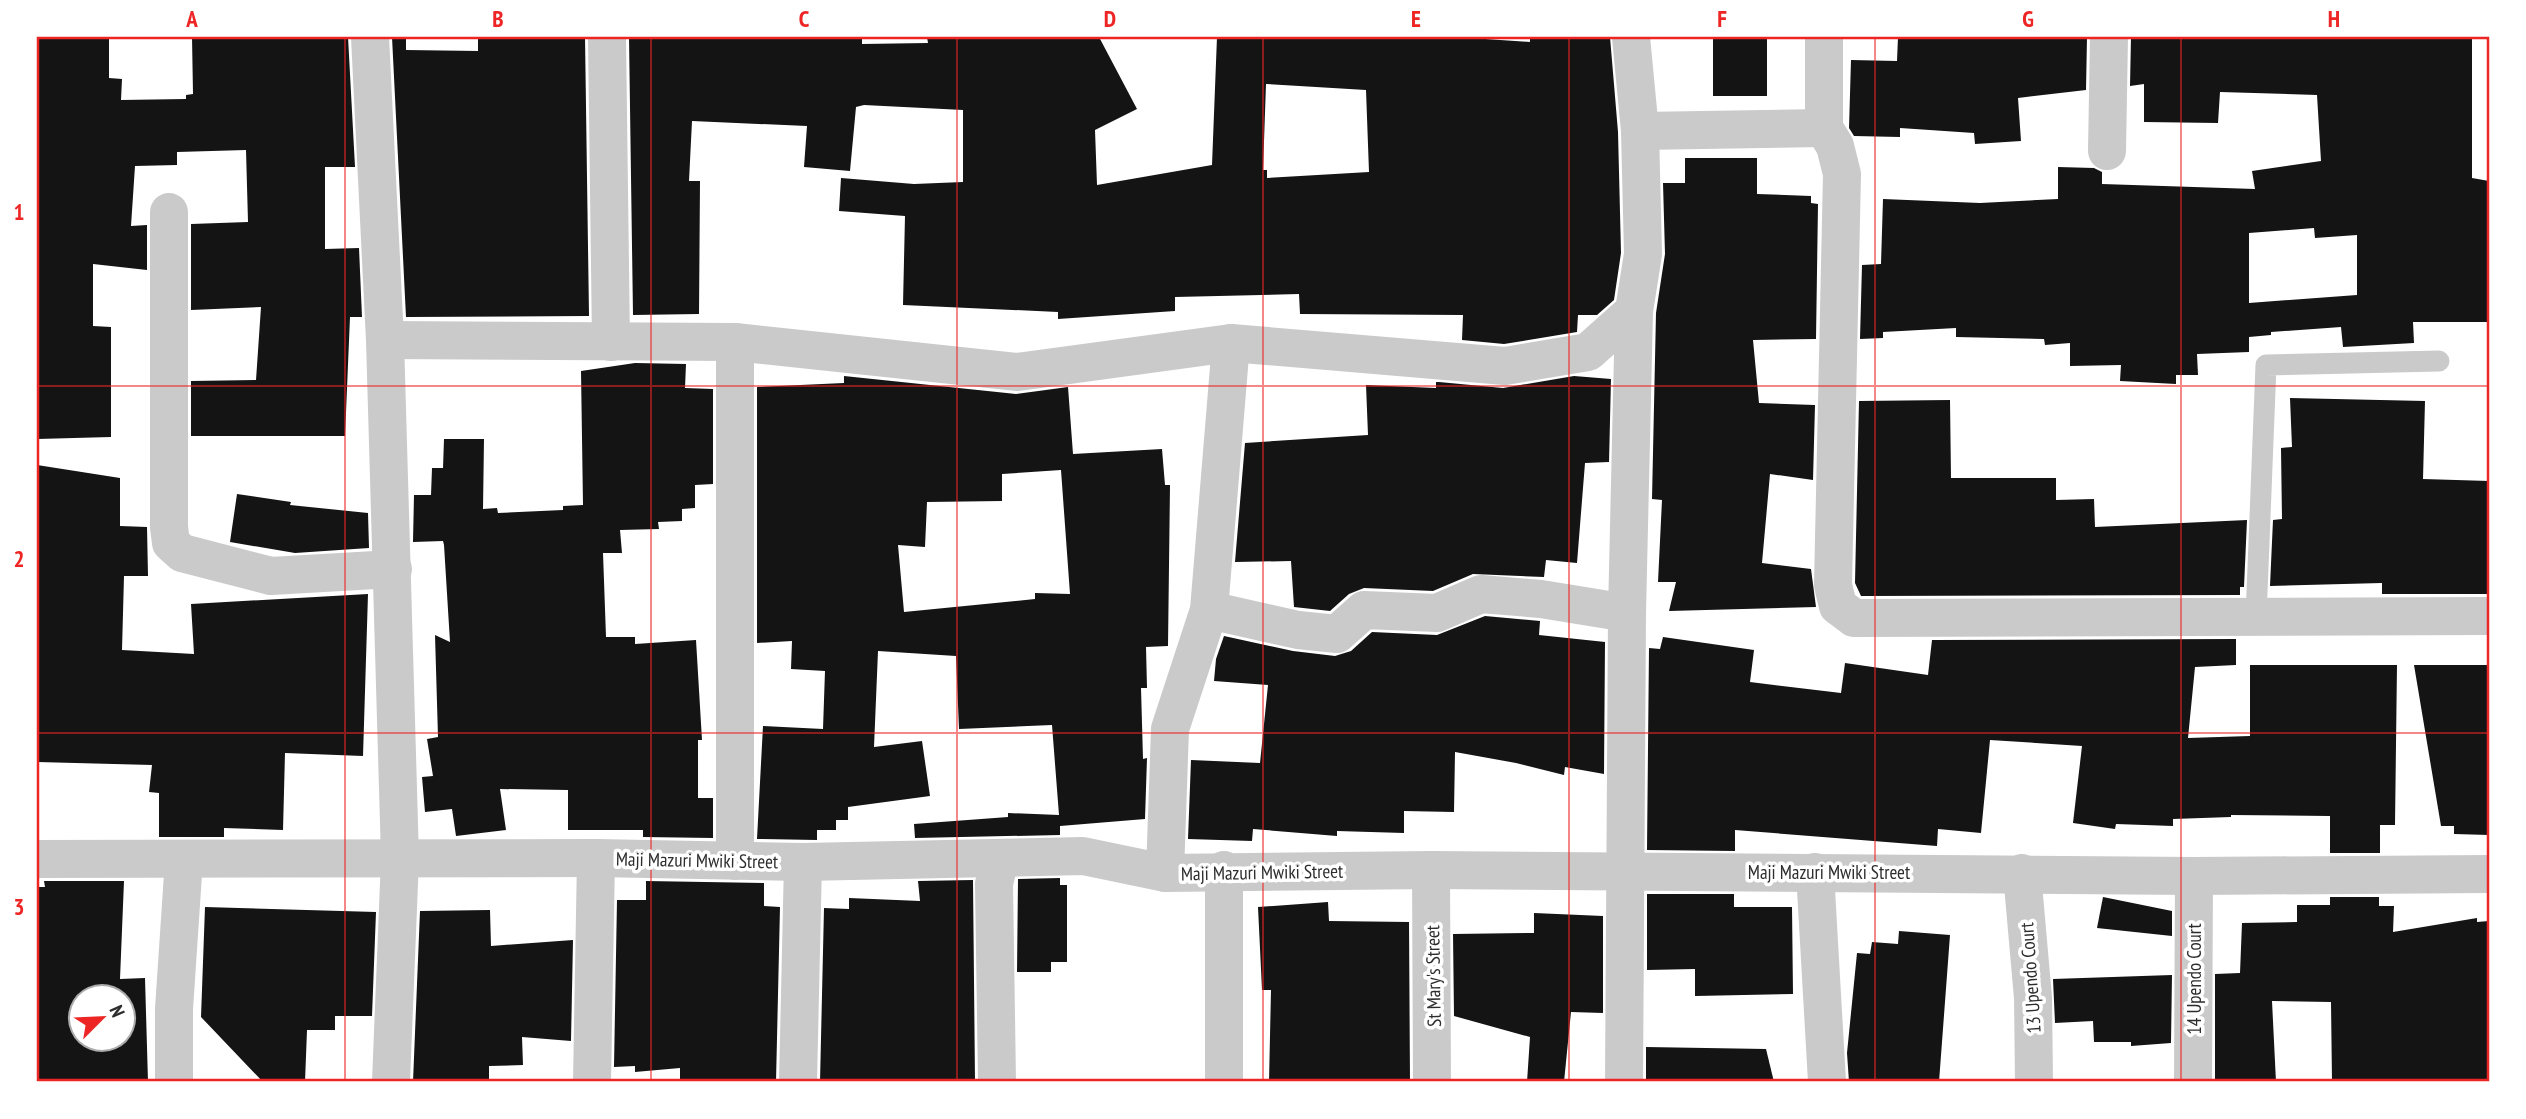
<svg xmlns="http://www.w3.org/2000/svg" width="2526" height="1119" font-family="'PT Sans Narrow',sans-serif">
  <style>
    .building { fill: #141414; fill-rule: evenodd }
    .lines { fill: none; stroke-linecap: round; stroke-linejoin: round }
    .service { stroke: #cacaca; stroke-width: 21 }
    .minor { stroke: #cacaca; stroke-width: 38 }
    .grid { fill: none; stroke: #ed2625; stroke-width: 2; stroke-opacity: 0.55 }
    .labels { text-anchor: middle; stroke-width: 7; stroke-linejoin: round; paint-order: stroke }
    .street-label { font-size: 19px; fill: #2d2d2d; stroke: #fff }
    .neatline { fill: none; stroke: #ed2625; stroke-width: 2.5 }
    .grid-label { font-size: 23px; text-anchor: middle; font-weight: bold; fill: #ed2625 }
  </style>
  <rect width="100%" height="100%" fill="#fff"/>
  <g class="building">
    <polygon points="37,37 109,37 109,78 122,79 121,100 186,99 186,95 193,94 192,37 348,37 355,167 325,167 325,249 359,248 362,317 350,317 345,436 191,436 191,381 256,380 261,307 191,310 191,224 248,222 246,150 177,152 177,165 135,166 131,226 147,225 147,270 93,264 93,326 111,327 111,437 37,439"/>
    <polygon points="392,37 406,37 406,50 478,51 478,37 585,37 589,316 406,317"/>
    <path d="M629 37H862V44L928 43 927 37H1099L1137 109 1095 130 1097 185 1212 165 1217 37H1456L1530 42V37H1610L1618 132 1621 253 1614 300 1597 315H1578L1577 332 1504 344 1462 340 1463 315 1300 314 1299 294 1175 297V311L1058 319V312L903 305 905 216 839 211 841 178 914 184 963 182V110L864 105 856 107 850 171 804 167 807 126 692 121 689 181H700L699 314 633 315ZM1266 84 1366 90 1369 172 1267 178V170H1263Z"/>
    <rect x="1713" y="37" width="54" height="59"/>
    <polygon points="1898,37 2087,37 2086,90 2018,98 2021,141 1975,144 1974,133 1900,128 1900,137 1854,136 1849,128 1851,60 1897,61"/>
    <path d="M2131 37H2472V178L2489 181V322H2413L2414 343 2343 347 2341 327 2271 332V335L2249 337V352L2197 354 2198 375H2176V384L2120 381 2121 365 2070 366V343L2045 345 2044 339 1956 337V328L1883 332V338L1860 339 1862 265 1881 264 1883 199 1980 203 2058 199V167L2094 168 2102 172V184L2255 189 2252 171 2321 161 2317 95 2220 92 2218 123 2144 122V84L2130 86ZM2314 228 2315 238 2357 235V295L2249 303V233Z"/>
    <polygon points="1685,158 1757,158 1757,194 1811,196 1811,203 1818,204 1816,339 1753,340 1759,403 1815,405 1813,480 1770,474 1762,563 1811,569 1816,607 1669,611 1676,582 1658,582 1662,500 1652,499 1656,313 1665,254 1663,183 1685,183"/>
    <polygon points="635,363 686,364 685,388 713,389 713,484 695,485 695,508 682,509 682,521 658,522 659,529 620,530 622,553 603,553 606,637 635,637 635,644 696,640 702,740 698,740 698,798 713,798 713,838 643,837 643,830 568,830 568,790 500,789 506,830 456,836 452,809 425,812 422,777 433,776 427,739 438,737 435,635 450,642 444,545 443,541 413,542 414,495 431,495 432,468 443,468 444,439 484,439 483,509 497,508 498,513 563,510 563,506 583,505 581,371"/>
    <path d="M844 376 1016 394 1068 387 1073 454 1162 449 1165 485H1170L1168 646 1146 647 1147 688H1141L1143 759 1147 758 1145 819 1060 826V835L915 838 914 824 1008 817V813L1059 815 1052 725 959 729 956 656 878 651 874 747 922 741 930 796 848 807V820H836V830H817V840L757 839 763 726 823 729 825 671 791 669 792 641 757 643V387L844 383ZM1061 470 1070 594 1035 593V599L904 612 898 545 925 547 927 502 1002 501V474Z"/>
    <polygon points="1574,376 1611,379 1609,462 1585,463 1577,563 1546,560 1544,577 1473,574 1433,591 1364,588 1349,594 1330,611 1294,607 1291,561 1235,562 1245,443 1368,435 1366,385 1436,388 1436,382 1439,382 1503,388"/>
    <polygon points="2290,398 2425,401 2423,479 2489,481 2489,594 2382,594 2382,583 2270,586 2273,520 2282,519 2281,448 2292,447"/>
    <polygon points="1950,400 1951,478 2056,478 2056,500 2094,499 2095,527 2247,520 2244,587 2240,587 2240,595 1861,596 1855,583 1859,401"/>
    <polygon points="37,465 120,478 120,526 147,527 148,576 124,576 122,650 194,654 191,604 368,594 363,756 285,753 283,830 224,828 224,837 159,837 159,793 149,792 152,765 37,762"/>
    <polygon points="237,494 291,502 290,505 368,513 369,548 295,553 230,542"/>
    <polygon points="1485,616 1540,621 1539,635 1605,642 1604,774 1565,767 1564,775 1516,763 1455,752 1454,812 1404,811 1404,833 1337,831 1337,836 1253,829 1252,841 1188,839 1191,760 1260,763 1268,685 1214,681 1216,659 1224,636 1293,651 1335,656 1351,651 1372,632 1437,635"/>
    <polygon points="1663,637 1754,650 1750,682 1841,693 1845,663 1928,675 1932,640 2236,639 2236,665 2195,667 2188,738 2250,736 2250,665 2397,665 2395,825 2380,825 2380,853 2330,853 2330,816 2231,815 2231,817 2173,819 2173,826 2116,824 2115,829 2073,823 2082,746 1990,740 1981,833 1938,829 1937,846 1735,830 1735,851 1647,850 1649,648 1660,649"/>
    <polygon points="2414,665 2489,665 2489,835 2454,834 2454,826 2441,826"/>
    <polygon points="1060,878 1060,885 1067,885 1067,962 1051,962 1051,972 1017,972 1018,879"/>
    <polygon points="973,880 975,1082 820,1082 824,908 849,909 849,898 920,901 918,881"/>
    <path d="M44 881H124L120 979 145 978 148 1082H37V887H45ZM80 997H122V1039H80Z"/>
    <polygon points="646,881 764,883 764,906 780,907 776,1082 680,1082 680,1068 635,1072 635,1066 614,1067 617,900 646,900"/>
    <polygon points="1647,894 1734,894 1734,907 1792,907 1793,994 1695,996 1695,969 1647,970"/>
    <polygon points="2103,897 2172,911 2172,936 2097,928"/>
    <polygon points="2330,897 2379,897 2379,906 2394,906 2393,932 2477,918 2477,922 2489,921 2489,1082 2332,1082 2331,1002 2272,1001 2276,1082 2215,1082 2215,974 2240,973 2242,923 2297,922 2297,905 2330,905"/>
    <polygon points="1328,902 1329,921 1409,922 1410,1082 1269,1082 1271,990 1262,990 1258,907"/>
    <polygon points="205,907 376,912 372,1016 335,1016 335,1030 307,1030 305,1082 263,1082 201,1017"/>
    <polygon points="490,910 491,946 573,940 571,1041 522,1037 523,1065 489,1066 489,1082 413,1082 420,911"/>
    <polygon points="1534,913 1603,916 1603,1013 1571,1012 1564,1082 1527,1082 1530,1037 1454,1016 1453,934 1534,933"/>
    <polygon points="1899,931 1950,935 1939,1082 1849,1082 1847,1053 1857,953 1870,954 1872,942 1898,944"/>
    <polygon points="2172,975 2171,1043 2131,1046 2131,1042 2094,1042 2093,1021 2055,1023 2053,979"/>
    <polygon points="1646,1047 1766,1049 1774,1082 1646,1082"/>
  </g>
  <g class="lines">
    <polyline class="service" points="2256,618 2266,365 2439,361"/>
    <g class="minor">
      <polyline points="370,37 385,340 400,858 391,1082"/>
      <polyline points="607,37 611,342"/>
      <polyline points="1824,37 1824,128"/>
      <polyline points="1640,131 1824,128 1835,146 1842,174 1833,585 1838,606 1854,618 2489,616"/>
      <polyline points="2107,151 2109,37"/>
      <polyline points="169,212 169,527 171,543 182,553 271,576 393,569"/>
      <polyline points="385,340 735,342 1018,372 1231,343 1505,366 1588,352 1634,311"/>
      <polyline points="1209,610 1298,630 1337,634 1364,610 1437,613 1481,594 1541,599 1627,613"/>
      <polyline points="37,859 596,858 803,862 1083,856 1165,873 1431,870 2194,876 2489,874"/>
      <polyline points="735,861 735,342"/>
      <polyline points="1431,870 1432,1082"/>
      <polyline points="1815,872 1827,1082"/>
      <polyline points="1165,873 1170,729 1209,610 1231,343"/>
      <polyline points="2022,873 2033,998 2034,1082"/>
      <polyline points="174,1082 174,1009 184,859"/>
      <polyline points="592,1082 596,858"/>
      <polyline points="798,1082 803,862"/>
      <polyline points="997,1082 994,884 1000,858"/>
      <polyline points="1224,1082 1224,870"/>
      <polyline points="1624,1082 1627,613 1634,311 1643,254 1640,131 1631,37"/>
      <polyline points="2193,1082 2194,876"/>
    </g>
  </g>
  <path class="grid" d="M345 37V1082M651 37V1082M957 37V1082M1263 37V1082M1569 37V1082M1875 37V1082M2181 37V1082M37 386H2489M37 733H2489"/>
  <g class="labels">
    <g class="street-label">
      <text transform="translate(697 860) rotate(1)" y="7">Maji Mazuri Mwiki Street</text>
      <text transform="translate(1262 872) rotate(-1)" y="7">Maji Mazuri Mwiki Street</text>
      <text x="1829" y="879">Maji Mazuri Mwiki Street</text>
      <text transform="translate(1433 976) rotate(-91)" y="7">St Mary's Street</text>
      <text transform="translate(2030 978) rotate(-94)" y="7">13 Upendo Court</text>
      <text transform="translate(2194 979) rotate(-90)" y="7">14 Upendo Court</text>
    </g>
  </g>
  <rect width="2526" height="1119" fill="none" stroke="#ffffff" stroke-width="77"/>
  <g transform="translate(102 1018) rotate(66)"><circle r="33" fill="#ffffff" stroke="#ababab" stroke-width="2"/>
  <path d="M0-5L12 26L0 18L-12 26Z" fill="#ed2625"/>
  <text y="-10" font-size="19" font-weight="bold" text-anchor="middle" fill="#2d2d2d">N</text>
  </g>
  <rect x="38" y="38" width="2450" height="1042" class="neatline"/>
  <g class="grid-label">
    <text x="192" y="27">A</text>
    <text x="498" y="27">B</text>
    <text x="804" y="27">C</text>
    <text x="1110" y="27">D</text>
    <text x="1416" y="27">E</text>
    <text x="1722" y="27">F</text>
    <text x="2028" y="27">G</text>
    <text x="2334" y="27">H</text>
    <text x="19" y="220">1</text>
    <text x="19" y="567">2</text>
    <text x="19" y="915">3</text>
  </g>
</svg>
